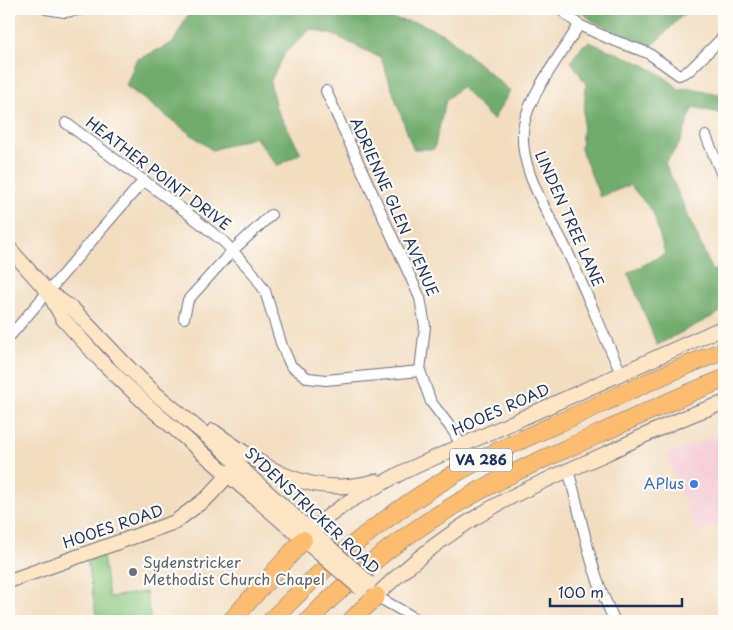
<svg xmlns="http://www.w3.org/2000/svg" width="733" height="630" font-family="'Playpen Sans',sans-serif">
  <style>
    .built { fill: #f6cfd8 }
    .green { fill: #8ac77d; stroke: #527b6e }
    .forest { fill: #6fac6c; stroke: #456e65 }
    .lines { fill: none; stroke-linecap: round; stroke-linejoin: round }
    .street-casing { stroke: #676c80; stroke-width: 12 }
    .secondary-casing { stroke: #676c80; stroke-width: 16 }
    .highway-casing { stroke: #676c80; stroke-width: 19 }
    .street { stroke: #fff; stroke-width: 10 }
    .secondary { stroke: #fee5c5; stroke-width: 14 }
    .highway { stroke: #fcbd6f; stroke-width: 18 }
    .secondary-bridge-casing { stroke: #676c80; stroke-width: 16; stroke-linecap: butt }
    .secondary-bridge { stroke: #fee5c5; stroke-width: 14 }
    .shop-dot { fill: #3f7fe0; stroke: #fdfcf7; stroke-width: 2 }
    .worship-dot { fill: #6b7280; stroke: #fdfcf7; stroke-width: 2 }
    .labels { text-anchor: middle; stroke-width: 4.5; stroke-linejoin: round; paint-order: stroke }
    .shield { fill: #fdfcf7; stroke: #5f6c8c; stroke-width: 1 }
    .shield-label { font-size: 14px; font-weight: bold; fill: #1b2f5e }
    .street-label { font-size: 15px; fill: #1b2f5e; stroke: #fdfcf7 }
    .shop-label { font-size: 15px; fill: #366cbe; stroke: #fdfcf7; text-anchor: end }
    .worship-label { font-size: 15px; fill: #5b616d; stroke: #fdfcf7; text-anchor: start }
  </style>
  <rect width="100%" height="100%" fill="#fdfcf7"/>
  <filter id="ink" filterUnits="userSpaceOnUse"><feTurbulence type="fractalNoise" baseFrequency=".02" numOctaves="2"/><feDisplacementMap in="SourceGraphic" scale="10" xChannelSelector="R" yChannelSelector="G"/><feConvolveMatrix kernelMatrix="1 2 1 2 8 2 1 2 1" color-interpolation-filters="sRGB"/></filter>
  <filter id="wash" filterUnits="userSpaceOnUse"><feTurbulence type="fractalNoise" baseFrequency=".0096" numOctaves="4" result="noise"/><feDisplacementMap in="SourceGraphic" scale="20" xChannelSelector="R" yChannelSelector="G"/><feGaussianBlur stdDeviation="1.12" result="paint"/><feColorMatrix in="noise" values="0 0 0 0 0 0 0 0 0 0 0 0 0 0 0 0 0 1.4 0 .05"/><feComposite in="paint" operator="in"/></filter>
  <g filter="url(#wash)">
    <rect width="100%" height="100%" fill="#f3ddc0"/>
    <polygon class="built" points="724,433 724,523 697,533 666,454"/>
    <polygon class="green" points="103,556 109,597 146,592 151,621 97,621 87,561"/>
    <g class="forest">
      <polygon points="191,9 363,9 381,17 420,23 447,36 510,91 493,120 461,87 446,100 434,149 413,149 381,58 336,36 311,29 285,53 270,82 276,108 301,153 277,166 255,137 212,150 126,86 136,60 173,43"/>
      <polygon points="577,9 689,9 652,46 593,21"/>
      <path d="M589 42C620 55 654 65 679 89L691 88 724 95V114L693 107 680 143 665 163 712 270 724 273V298L719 313 657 345 628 273 665 254 653 212 630 185 600 197 581 149 586 84 571 61 582 46Z"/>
    </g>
  </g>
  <g filter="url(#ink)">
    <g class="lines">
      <g class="street-casing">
        <g id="street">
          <polyline points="46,9 65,12 83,9"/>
          <polyline points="560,9 579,25 610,39 648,53 679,75 690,70 724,36"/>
          <path d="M579 25C563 52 529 95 524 124 516 168 551 216 569 255 587 294 603 334 621 373"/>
          <polyline points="326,91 420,298 425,326 420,371 431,402 454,432 461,446"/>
          <polyline points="66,123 185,211 224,242 253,273 265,291 282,346 291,366 308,378 326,380 420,371"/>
          <polyline points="706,136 724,180"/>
          <polyline points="184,318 188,300 232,251 271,215"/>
          <polyline points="9,337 144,180"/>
          <path d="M568 470C583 521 590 574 615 621"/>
          <polyline points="376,596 420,621"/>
        </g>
      </g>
      <g class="secondary-casing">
        <g id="secondary">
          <polyline points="9,248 48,292 63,319 101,361 148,406 320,554"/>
          <polyline points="50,293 73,309 124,363 156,394 220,447 256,482 329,547"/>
          <path d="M213 431C264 467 310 500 376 481"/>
          <polyline points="303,540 326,518 348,502 403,472 724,327"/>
          <polyline points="9,581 175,522 208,497 234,469"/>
          <path d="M376 596C416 557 462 523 511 497 542 481 574 468 605 454 644 436 683 416 724 403"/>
        </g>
      </g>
      <g class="highway-casing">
        <g id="highway">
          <polyline points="231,621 303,540"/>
          <path d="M271 621C326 563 387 514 456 473 501 447 549 428 596 406 638 387 680 366 724 351"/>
          <path d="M308 621C362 565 426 518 496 482 529 464 565 450 599 434 641 415 682 395 724 379"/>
          <polyline points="351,621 376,596"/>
        </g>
      </g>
      <use href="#street" class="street"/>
      <use href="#secondary" class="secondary"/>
      <use href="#highway" class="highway"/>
      <g class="secondary-bridge-casing">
        <g id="secondary-bridge">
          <polyline points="329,547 369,583"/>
          <polyline points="320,554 361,589"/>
        </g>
      </g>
      <use href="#secondary-bridge" class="secondary-bridge"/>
    </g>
  </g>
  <circle class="shop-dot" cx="694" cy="484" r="5"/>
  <circle class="worship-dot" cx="133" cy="572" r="5"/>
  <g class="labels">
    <rect class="shield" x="450" y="448.5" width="62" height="23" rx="4"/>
    <g class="shield-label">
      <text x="481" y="465">VA 286</text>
    </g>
    <g class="street-label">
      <text transform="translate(158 174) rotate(37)" y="5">HEATHER POINT DRIVE</text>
      <text transform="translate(394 207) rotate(66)" y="5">ADRIENNE GLEN AVENUE</text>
      <text transform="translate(569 219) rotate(66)" y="5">LINDEN TREE LANE</text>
      <text transform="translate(501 410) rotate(-24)" y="5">HOOES ROAD</text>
      <text transform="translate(312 511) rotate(43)" y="5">SYDENSTRICKER ROAD</text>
      <text transform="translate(113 527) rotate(-19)" y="5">HOOES ROAD</text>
    </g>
    <g class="shop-label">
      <text x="684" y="489">APlus</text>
    </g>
    <g class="worship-label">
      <text x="143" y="568">Sydenstricker<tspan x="143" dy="17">Methodist Church Chapel</tspan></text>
    </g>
  </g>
  <rect width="733" height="630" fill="none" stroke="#fdfcf7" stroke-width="30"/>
  <path d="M550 598v8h132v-8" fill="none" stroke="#1b2f5e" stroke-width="2.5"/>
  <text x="558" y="598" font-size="15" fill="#1b2f5e" stroke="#fdfcf7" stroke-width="4" paint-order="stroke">100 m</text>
</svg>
